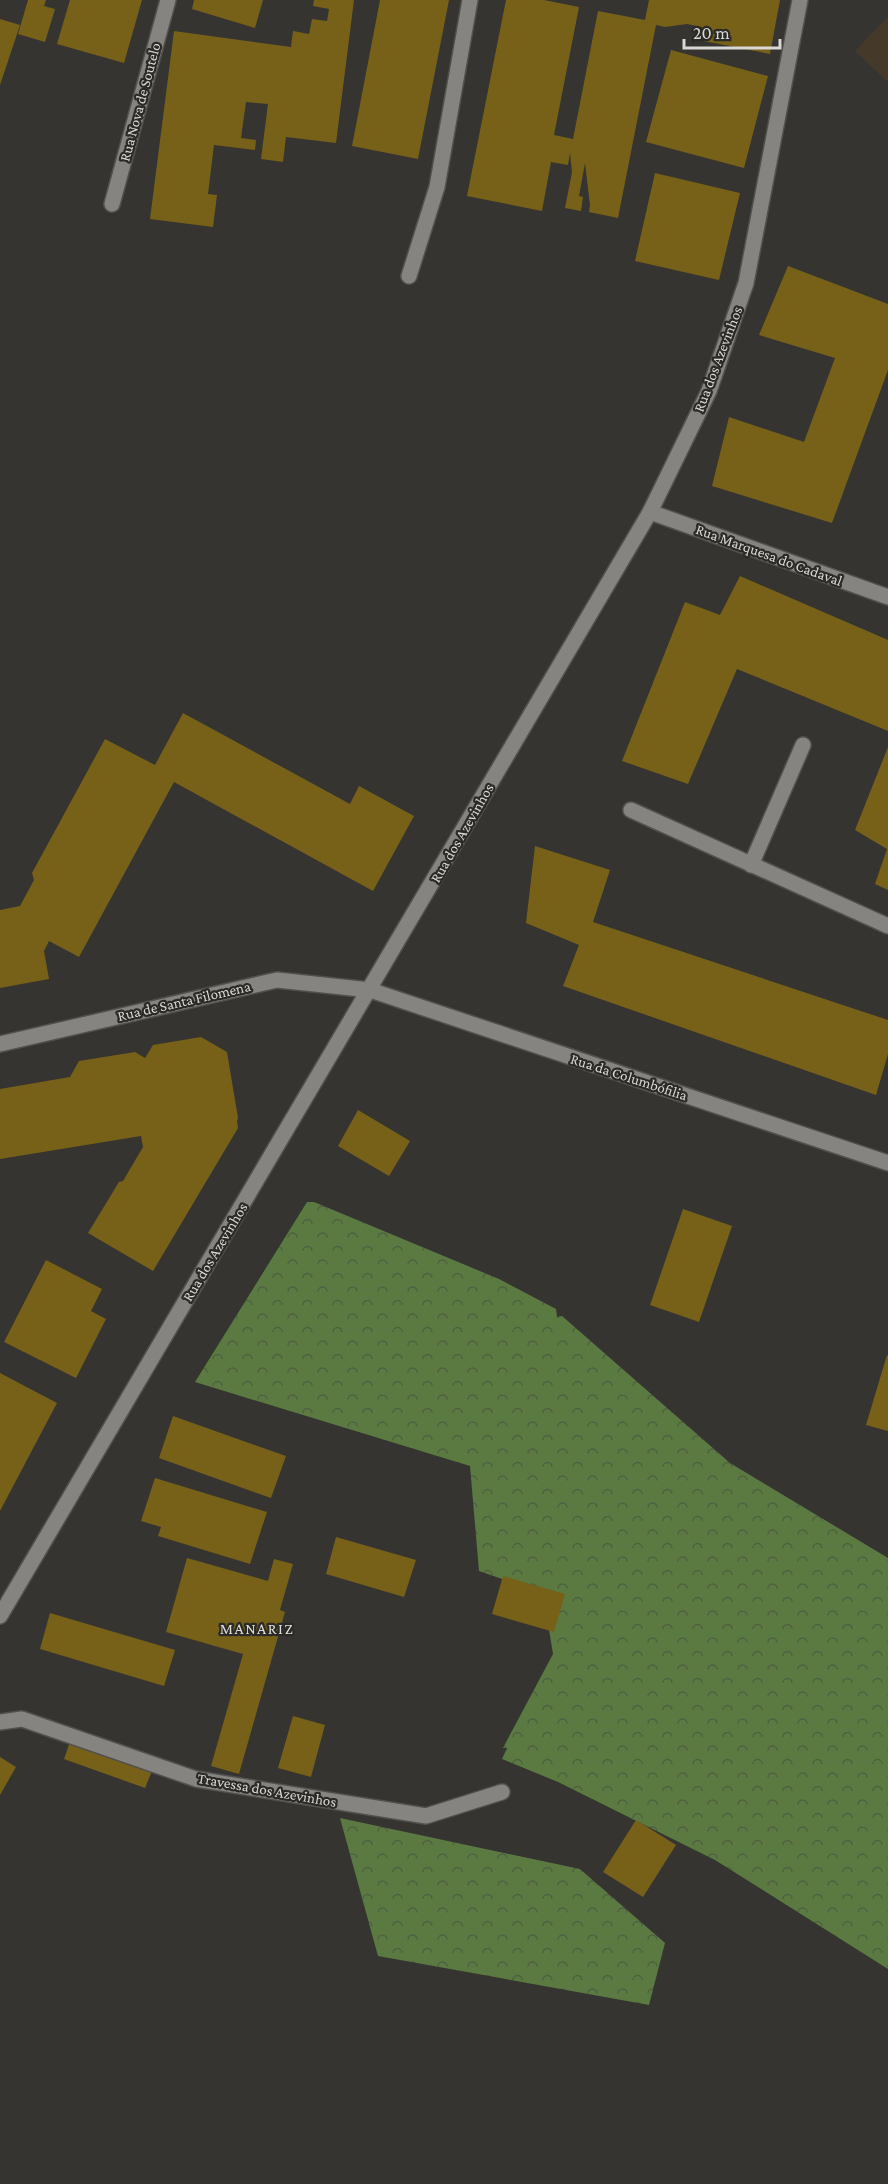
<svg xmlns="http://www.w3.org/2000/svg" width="888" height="2184" font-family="'Crimson Pro',serif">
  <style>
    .education { fill: #45392a }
    .forest { fill: url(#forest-crowns) }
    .building { fill: #776119 }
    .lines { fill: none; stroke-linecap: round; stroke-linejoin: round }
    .service-casing { stroke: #51504d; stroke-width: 18 }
    .minor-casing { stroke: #51504d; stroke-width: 18 }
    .tertiary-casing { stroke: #51504d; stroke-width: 18 }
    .service { stroke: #858480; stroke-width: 15 }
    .minor { stroke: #858480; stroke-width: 15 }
    .tertiary { stroke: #858480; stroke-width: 15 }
    .labels { text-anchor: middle; stroke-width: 4.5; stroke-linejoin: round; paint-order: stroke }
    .street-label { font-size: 15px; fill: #d9d8d6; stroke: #2b2a26 }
    .neighbourhood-label { font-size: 16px; letter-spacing: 1.5px; fill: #deddd8; stroke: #2b2a26 }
  </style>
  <defs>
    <pattern id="forest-crowns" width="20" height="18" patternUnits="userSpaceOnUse" patternTransform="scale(1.5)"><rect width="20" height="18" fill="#5a7a41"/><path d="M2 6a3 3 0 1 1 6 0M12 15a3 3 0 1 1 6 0" fill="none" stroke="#4f6041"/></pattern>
  </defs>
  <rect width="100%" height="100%" fill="#353430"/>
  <polygon class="education" points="888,17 888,82 855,51"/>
  <g class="forest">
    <polygon points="307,1202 314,1202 499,1279 556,1309 557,1317 562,1316 730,1463 888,1558 888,1969 715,1860 558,1782 502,1759 507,1748 503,1748 553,1654 543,1593 479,1571 470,1466 195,1382"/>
    <polygon points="340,1818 580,1869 665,1943 649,2005 378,1956"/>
  </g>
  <g class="building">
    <polygon points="28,0 46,0 44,6 55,9 45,42 18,34"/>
    <polygon points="70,0 142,0 124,63 57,44"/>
    <polygon points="194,0 263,0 255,28 192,9"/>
    <polygon points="314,0 354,0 336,143 286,137 283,162 261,159 268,104 246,102 241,138 256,140 255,150 214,145 208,194 217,195 213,227 150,219 174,31 291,47 293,31 309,34 312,19 327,21 329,9 313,6"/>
    <polygon points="380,0 449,0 418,159 352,146"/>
    <polygon points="506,0 544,0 579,7 554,135 573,139 598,11 645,20 649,0 780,0 770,54 704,41 702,27 687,24 665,27 656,25 618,218 589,212 590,205 585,163 579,196 583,197 581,211 565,208 572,172 570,153 568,165 551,162 542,211 467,196"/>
    <polygon points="0,19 20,25 0,85"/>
    <polygon points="671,50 768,76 744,168 646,142"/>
    <polygon points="655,173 740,193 719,280 635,261"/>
    <polygon points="788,266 888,304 888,370 832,523 712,486 729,417 804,442 835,358 759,335"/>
    <polygon points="740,576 888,640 888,731 737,669 688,784 622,761 685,602 720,615"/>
    <polygon points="183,713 350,804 359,786 414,816 373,891 174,782 79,957 49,941 44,951 49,979 0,988 0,910 20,906 34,880 32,873 105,739 155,765"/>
    <polygon points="888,747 888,890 875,884 887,849 855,830"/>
    <polygon points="535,846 610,870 593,922 888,1020 888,1054 876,1095 563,986 579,945 526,923"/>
    <polygon points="201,1037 227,1052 238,1118 237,1121 238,1128 153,1271 88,1233 119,1182 123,1181 143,1147 141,1136 0,1159 0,1089 70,1077 79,1061 135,1052 145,1058 153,1045"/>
    <polygon points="358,1110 410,1141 389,1176 338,1146"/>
    <polygon points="683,1209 732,1226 699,1322 650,1305"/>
    <polygon points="46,1260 102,1289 91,1311 106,1319 76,1378 4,1342"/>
    <polygon points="887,1355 888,1356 888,1431 866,1425"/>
    <polygon points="0,1373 57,1403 0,1511"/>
    <polygon points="173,1416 286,1456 271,1498 159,1458"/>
    <polygon points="155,1478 267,1512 250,1564 158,1536 161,1527 141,1521"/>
    <polygon points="336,1537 416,1560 404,1597 326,1574"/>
    <polygon points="187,1558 268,1581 274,1559 293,1564 280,1610 285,1612 239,1774 211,1766 243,1654 166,1632"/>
    <polygon points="503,1576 565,1594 554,1632 492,1614"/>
    <polygon points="50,1613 175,1650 164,1686 40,1649"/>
    <polygon points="293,1716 325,1725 311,1777 278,1768"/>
    <polygon points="70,1742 152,1771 145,1788 64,1759"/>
    <polygon points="0,1757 16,1767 0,1795"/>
    <polygon points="636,1820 676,1845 643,1897 603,1872"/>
  </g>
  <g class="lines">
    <g class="service-casing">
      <g id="service">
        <polyline points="631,810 888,926"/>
        <polyline points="751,865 803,745"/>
      </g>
    </g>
    <g class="minor-casing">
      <g id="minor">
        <polyline points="112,204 168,0"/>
        <polyline points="409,276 437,187 470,0"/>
        <polyline points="650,512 888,597"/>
        <polyline points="0,1044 277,980 370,990 888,1163"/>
        <polyline points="0,1722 22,1719 196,1779 426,1816 502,1792"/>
      </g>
    </g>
    <g class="tertiary-casing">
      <polyline id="tertiary" points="0,1616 650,512 709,391 746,283 800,0"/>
    </g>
    <use href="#service" class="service"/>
    <use href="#minor" class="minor"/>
    <use href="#tertiary" class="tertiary"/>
  </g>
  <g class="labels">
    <g class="street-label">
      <text transform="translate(140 102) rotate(-75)" y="5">Rua Nova de Soutelo</text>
      <text transform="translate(718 359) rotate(-69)" y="5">Rua dos Azevinhos</text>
      <text transform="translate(769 555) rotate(20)" y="5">Rua Marquesa do Cadaval</text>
      <text transform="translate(462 833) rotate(-60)" y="5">Rua dos Azevinhos</text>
      <text transform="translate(184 1001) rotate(-13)" y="5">Rua de Santa Filomena</text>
      <text transform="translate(629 1077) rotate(18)" y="5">Rua da Columbófilia</text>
      <text transform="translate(215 1252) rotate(-59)" y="5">Rua dos Azevinhos</text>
      <text transform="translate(267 1790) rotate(10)" y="5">Travessa dos Azevinhos</text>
    </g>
    <g class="neighbourhood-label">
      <text x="257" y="1634">MANARIZ</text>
    </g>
  </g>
  <path d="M684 39v9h96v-9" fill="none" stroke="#d9d8d6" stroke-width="3"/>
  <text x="693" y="39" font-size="18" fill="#d9d8d6" stroke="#2b2a26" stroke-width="4.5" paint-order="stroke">20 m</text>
</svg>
